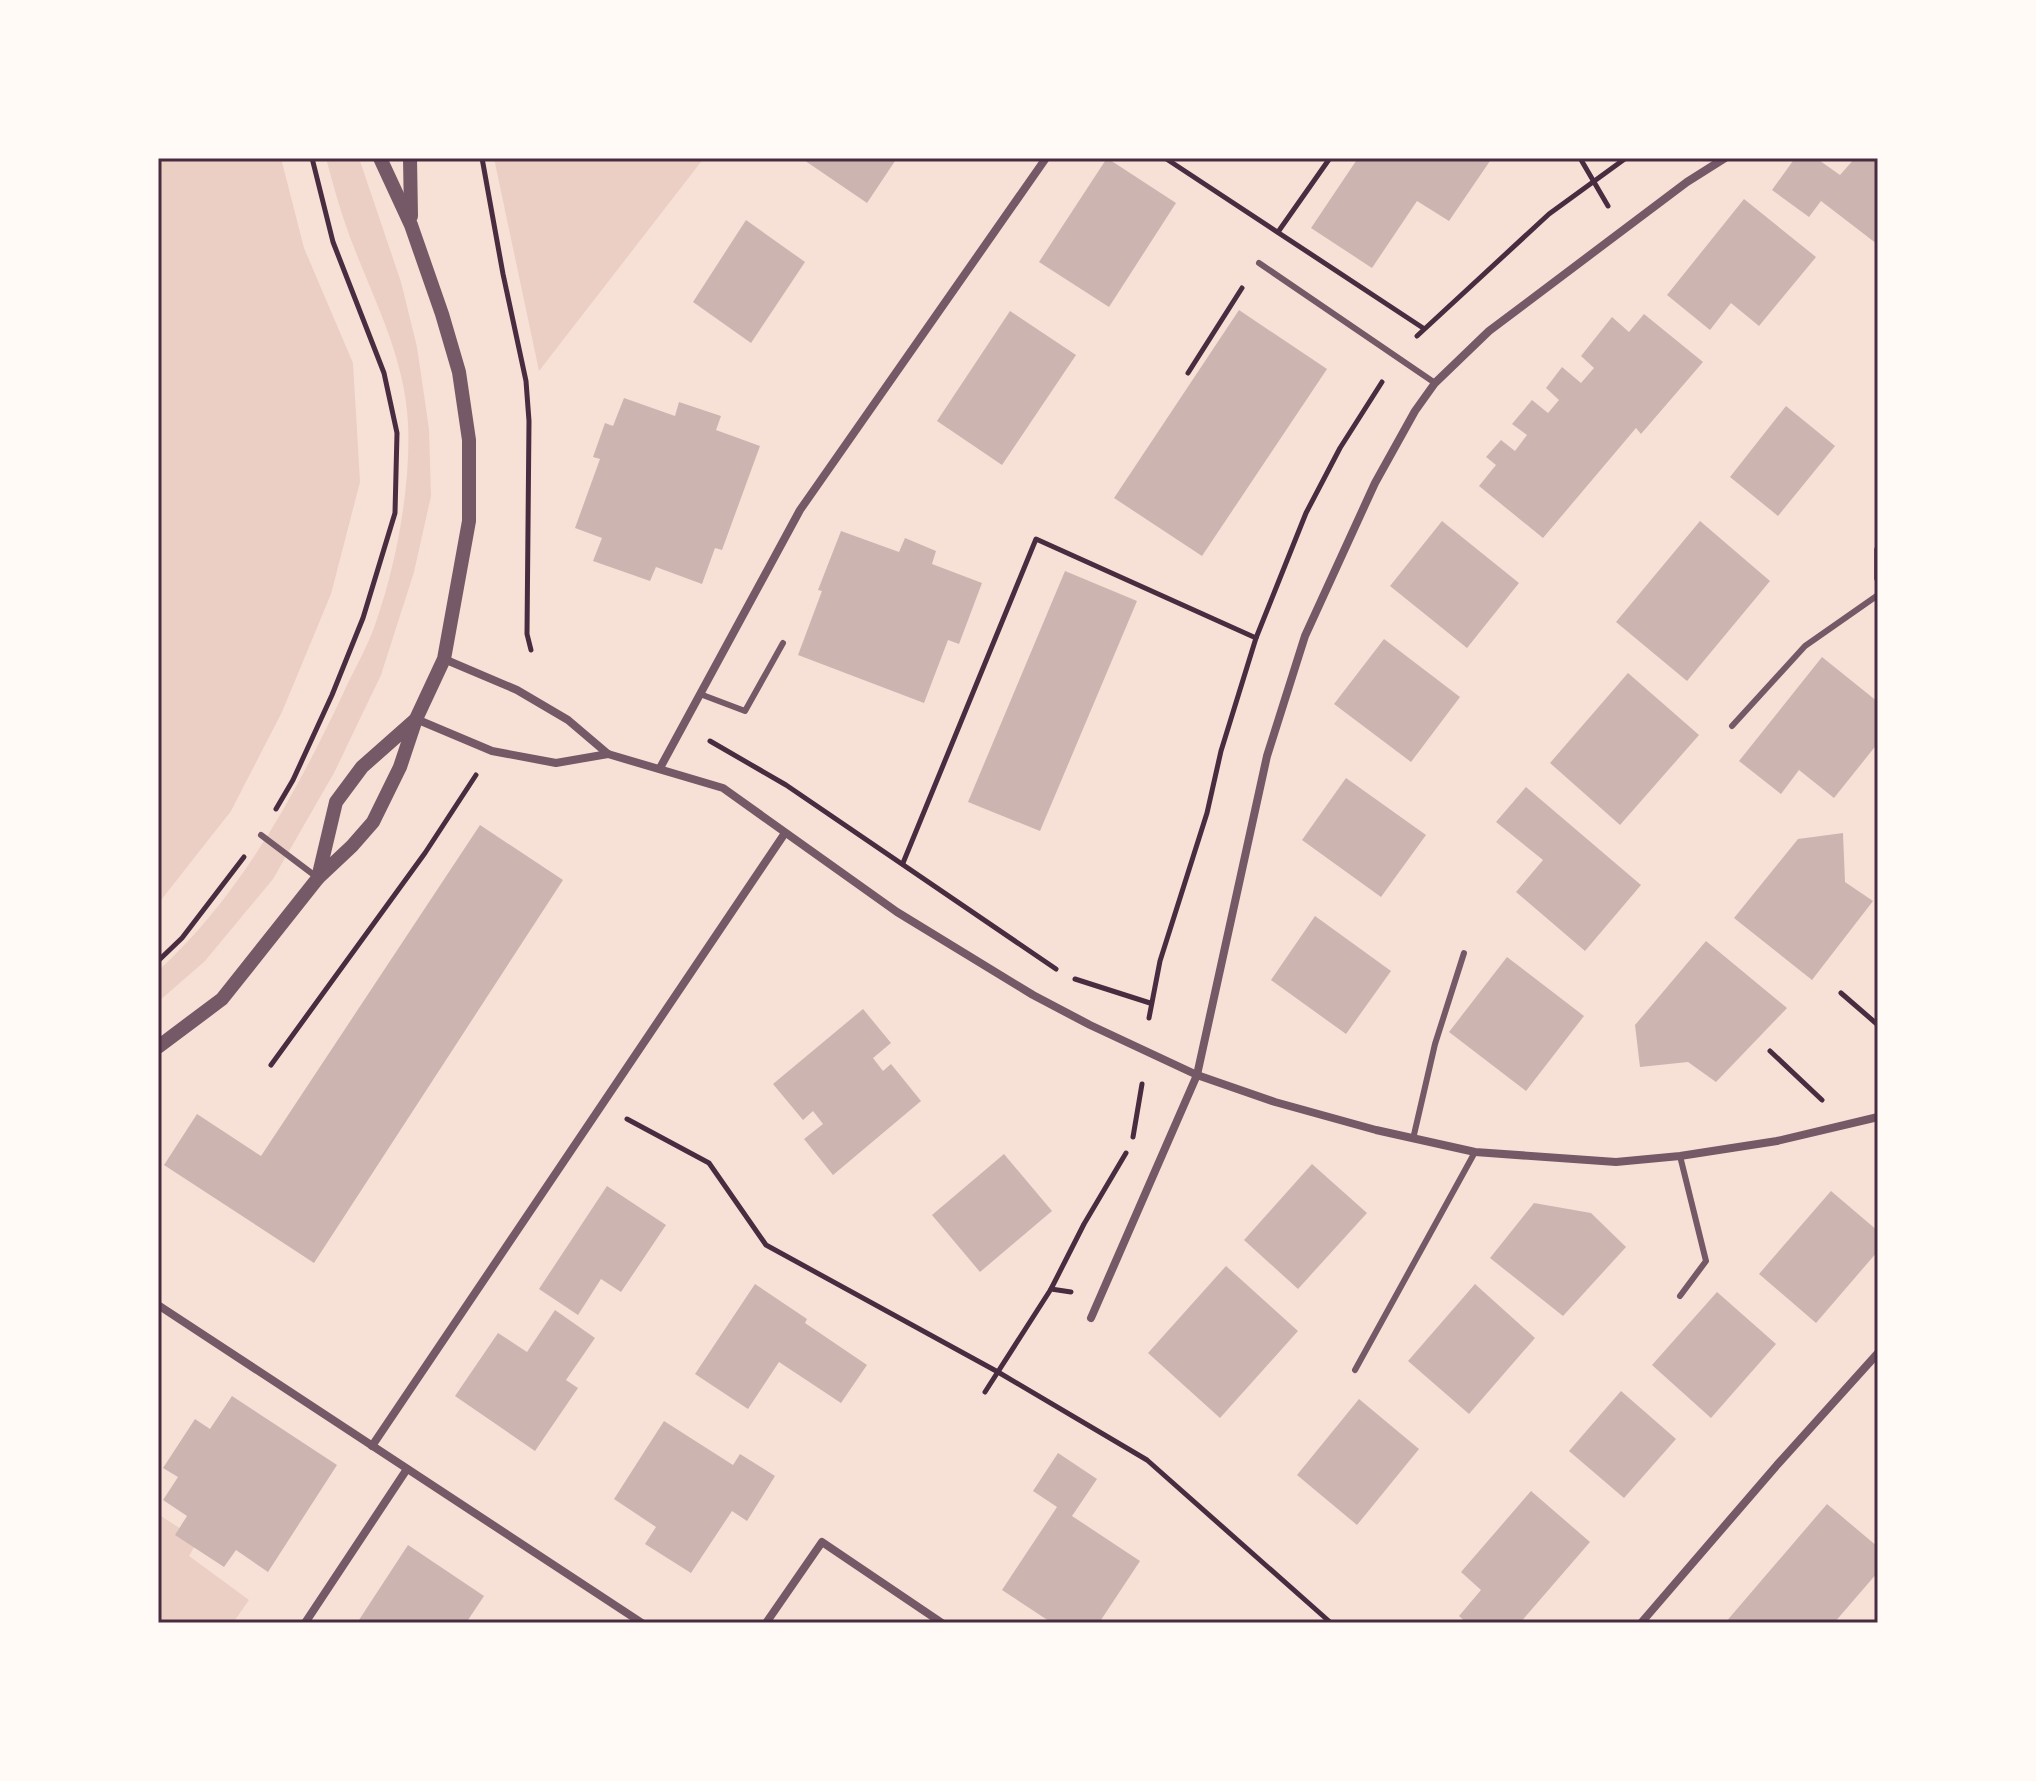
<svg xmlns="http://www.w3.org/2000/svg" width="2036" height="1781" font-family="'PT Sans',sans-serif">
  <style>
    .green { fill: #ebcfc5 }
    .building { fill: #ccb4b1 }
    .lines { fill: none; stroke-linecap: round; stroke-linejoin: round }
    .path { stroke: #4a2c40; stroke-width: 5 }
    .service { stroke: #755966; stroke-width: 6 }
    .minor { stroke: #755966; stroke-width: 8 }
    .tertiary { stroke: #755966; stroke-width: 14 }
    .neatline { fill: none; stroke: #4a2c40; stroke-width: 3 }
  </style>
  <rect width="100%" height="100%" fill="#f7e1d7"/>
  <g class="green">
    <polygon points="158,158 281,158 304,248 353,363 360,482 331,594 282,712 231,811 158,904"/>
    <path d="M326 158H359L401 282 417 347 429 429 431 496 414 572 381 675 334 773 273 879 205 961 158 1002V971C240 896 295 795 342 696 353 671 369 645 377 619 397 561 411 484 408 423 405 361 377 306 355 250 343 220 334 189 326 158Z"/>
    <polygon points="494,158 704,158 539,371 495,163"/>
    <polygon points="158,1514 198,1540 189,1556 249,1600 233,1623 158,1623"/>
  </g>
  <g class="building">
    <polygon points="801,158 897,158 867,203"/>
    <polygon points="1107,158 1176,203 1109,307 1039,262"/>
    <polygon points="1352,158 1492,158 1449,221 1417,201 1372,268 1311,228 1356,161"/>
    <polygon points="1795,158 1816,158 1840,175 1855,158 1878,158 1877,244 1821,201 1809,217 1772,190"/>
    <polygon points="1744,199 1816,257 1759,326 1731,303 1710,330 1667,295"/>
    <polygon points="746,220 805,262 751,343 693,302"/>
    <polygon points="1239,310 1327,369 1202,556 1114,498"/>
    <polygon points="1010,311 1076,355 1002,465 937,421"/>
    <polygon points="1644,314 1703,362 1641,434 1636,428 1543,538 1479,486 1496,465 1486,457 1501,440 1515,451 1527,435 1512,424 1532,400 1548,413 1559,400 1546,388 1562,367 1581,383 1594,368 1581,356 1612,317 1629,332"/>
    <polygon points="624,398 675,416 679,402 721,416 716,430 760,446 722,550 715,548 702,584 656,567 650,581 593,561 602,538 575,528 600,459 593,457 605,423 613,426"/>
    <polygon points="1786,406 1835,446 1778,516 1730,477"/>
    <polygon points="1442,521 1519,583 1467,648 1390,586"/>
    <polygon points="1700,521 1770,581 1687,681 1616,622"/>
    <polygon points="841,531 899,552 905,538 936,551 932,564 982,583 959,644 948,640 924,703 798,655 822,591 818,590"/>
    <polygon points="1065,571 1137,601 1040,831 968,802"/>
    <polygon points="1384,639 1460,697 1411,762 1334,704"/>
    <polygon points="1822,657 1878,702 1878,743 1834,798 1799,770 1781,794 1739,761"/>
    <polygon points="1628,673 1699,735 1620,825 1550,763"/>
    <polygon points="1346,778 1426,835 1381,897 1302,840"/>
    <polygon points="1526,787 1641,885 1585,951 1516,892 1543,860 1496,822"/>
    <polygon points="480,825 563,880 314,1263 164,1165 197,1114 261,1156"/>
    <polygon points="1843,833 1845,882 1873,901 1812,980 1734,918 1798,839"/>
    <polygon points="1315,916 1391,971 1346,1034 1271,980"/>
    <polygon points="1706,941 1787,1008 1716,1082 1688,1062 1640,1067 1635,1025"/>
    <polygon points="1507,957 1584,1016 1526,1091 1449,1032"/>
    <polygon points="863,1009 891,1043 873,1058 883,1071 891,1064 921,1101 833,1175 804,1139 823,1124 813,1111 803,1120 773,1084"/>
    <polygon points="1004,1154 1052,1211 980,1272 932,1215"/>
    <polygon points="1312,1164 1367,1213 1298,1289 1244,1240"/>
    <polygon points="607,1186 666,1225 621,1292 601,1279 578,1315 539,1289"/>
    <polygon points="1831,1191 1878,1231 1878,1251 1816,1323 1759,1274"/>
    <polygon points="1534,1203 1591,1213 1626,1247 1563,1316 1490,1258"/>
    <polygon points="1226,1266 1298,1331 1220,1418 1148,1353"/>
    <polygon points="755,1284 807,1319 805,1323 867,1365 841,1403 779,1362 748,1409 695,1374"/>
    <polygon points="1475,1284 1535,1338 1469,1414 1408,1361"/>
    <polygon points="1717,1292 1776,1344 1711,1418 1652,1365"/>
    <polygon points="555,1310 595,1338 566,1380 578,1388 535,1451 455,1396 498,1333 527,1352"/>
    <polygon points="1621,1391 1676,1439 1624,1498 1569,1451"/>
    <polygon points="232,1396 337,1465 268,1572 236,1550 224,1567 175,1535 187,1516 163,1500 178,1477 163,1468 195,1419 210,1429"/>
    <polygon points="1359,1399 1419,1449 1357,1525 1297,1475"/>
    <polygon points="664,1421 733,1465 740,1454 775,1476 747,1521 732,1511 691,1573 645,1544 656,1527 614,1499"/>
    <polygon points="1058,1453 1097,1479 1072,1516 1140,1561 1099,1623 1052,1623 1002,1590 1057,1507 1033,1491"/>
    <polygon points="1531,1491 1590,1542 1520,1623 1467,1623 1459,1616 1481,1590 1461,1572"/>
    <polygon points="1827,1504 1878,1547 1878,1572 1834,1623 1725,1623"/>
    <polygon points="408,1545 484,1596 466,1623 357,1623"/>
  </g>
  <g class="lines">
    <g class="path">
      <polyline points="482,158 503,274 526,381 529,421 527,634 531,650"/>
      <polyline points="1165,158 1423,328"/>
      <polyline points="1580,158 1608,206"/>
      <polyline points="1278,232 1330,158"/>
      <polyline points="1417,336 1549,214 1626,158"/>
      <polyline points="1188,373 1242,288"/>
      <polyline points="710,741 786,785 1056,969"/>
      <polyline points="276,809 293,780 332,695 363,618 395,513 397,433 384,373 333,242 312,158"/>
      <polyline points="903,863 1036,539 1256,638"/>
      <polyline points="158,961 182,938 244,857"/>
      <polyline points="1075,979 1150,1003"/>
      <polyline points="1841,993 1878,1025"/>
      <polyline points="1149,1018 1160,961 1207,813 1221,751 1256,638 1306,513 1340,448 1382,382"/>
      <polyline points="1770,1051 1822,1100"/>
      <polyline points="271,1065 425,853 476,775"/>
      <polyline points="627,1119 709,1163 766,1245 998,1372 1147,1460 1331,1623"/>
      <polyline points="1133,1137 1142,1084"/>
      <polyline points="1051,1289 1084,1224 1126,1153"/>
      <polyline points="985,1392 1051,1289 1071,1292"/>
    </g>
    <g class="service">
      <polyline points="1259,263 1435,383"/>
      <polyline points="700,694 745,711 783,643"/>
      <polyline points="1732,726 1805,646 1878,595"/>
      <polyline points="261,835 318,878"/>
      <polyline points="1413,1139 1435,1044 1464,953"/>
      <polyline points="1680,1156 1706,1261 1680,1296"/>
      <polyline points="1355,1370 1475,1152"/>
    </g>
    <g class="minor">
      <polyline points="1878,550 1878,578"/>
      <polyline points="444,659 517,690 568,720 608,754 723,788 897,912 1033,995 1090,1025 1197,1075 1275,1102 1376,1130 1475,1152 1616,1162 1680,1156 1777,1141 1878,1117"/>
      <polyline points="416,719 492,751 556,763 608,754"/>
      <polyline points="660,768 800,510 1046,158"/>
      <polyline points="158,1305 642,1623"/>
      <polyline points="1091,1318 1197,1075 1267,756 1305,636 1375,483 1415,411 1435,383 1489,331 1687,182 1725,158"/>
      <polyline points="372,1446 785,833"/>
      <polyline points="305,1623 407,1469"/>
      <polyline points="766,1623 822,1542 942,1623"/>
      <polyline points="1641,1623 1777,1465 1878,1353"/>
    </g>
    <g class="tertiary">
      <polyline points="410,158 411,216"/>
      <polyline points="318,878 336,802 362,767 414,721"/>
      <polyline points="158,1047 222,999 318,878 352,846 373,822 400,767 416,719 444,659 469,521 469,440 459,372 442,314 411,225 380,158"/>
    </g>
  </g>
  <rect width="2036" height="1781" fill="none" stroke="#fffaf5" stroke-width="320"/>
  <rect x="160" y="160" width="1716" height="1461" class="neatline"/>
</svg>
